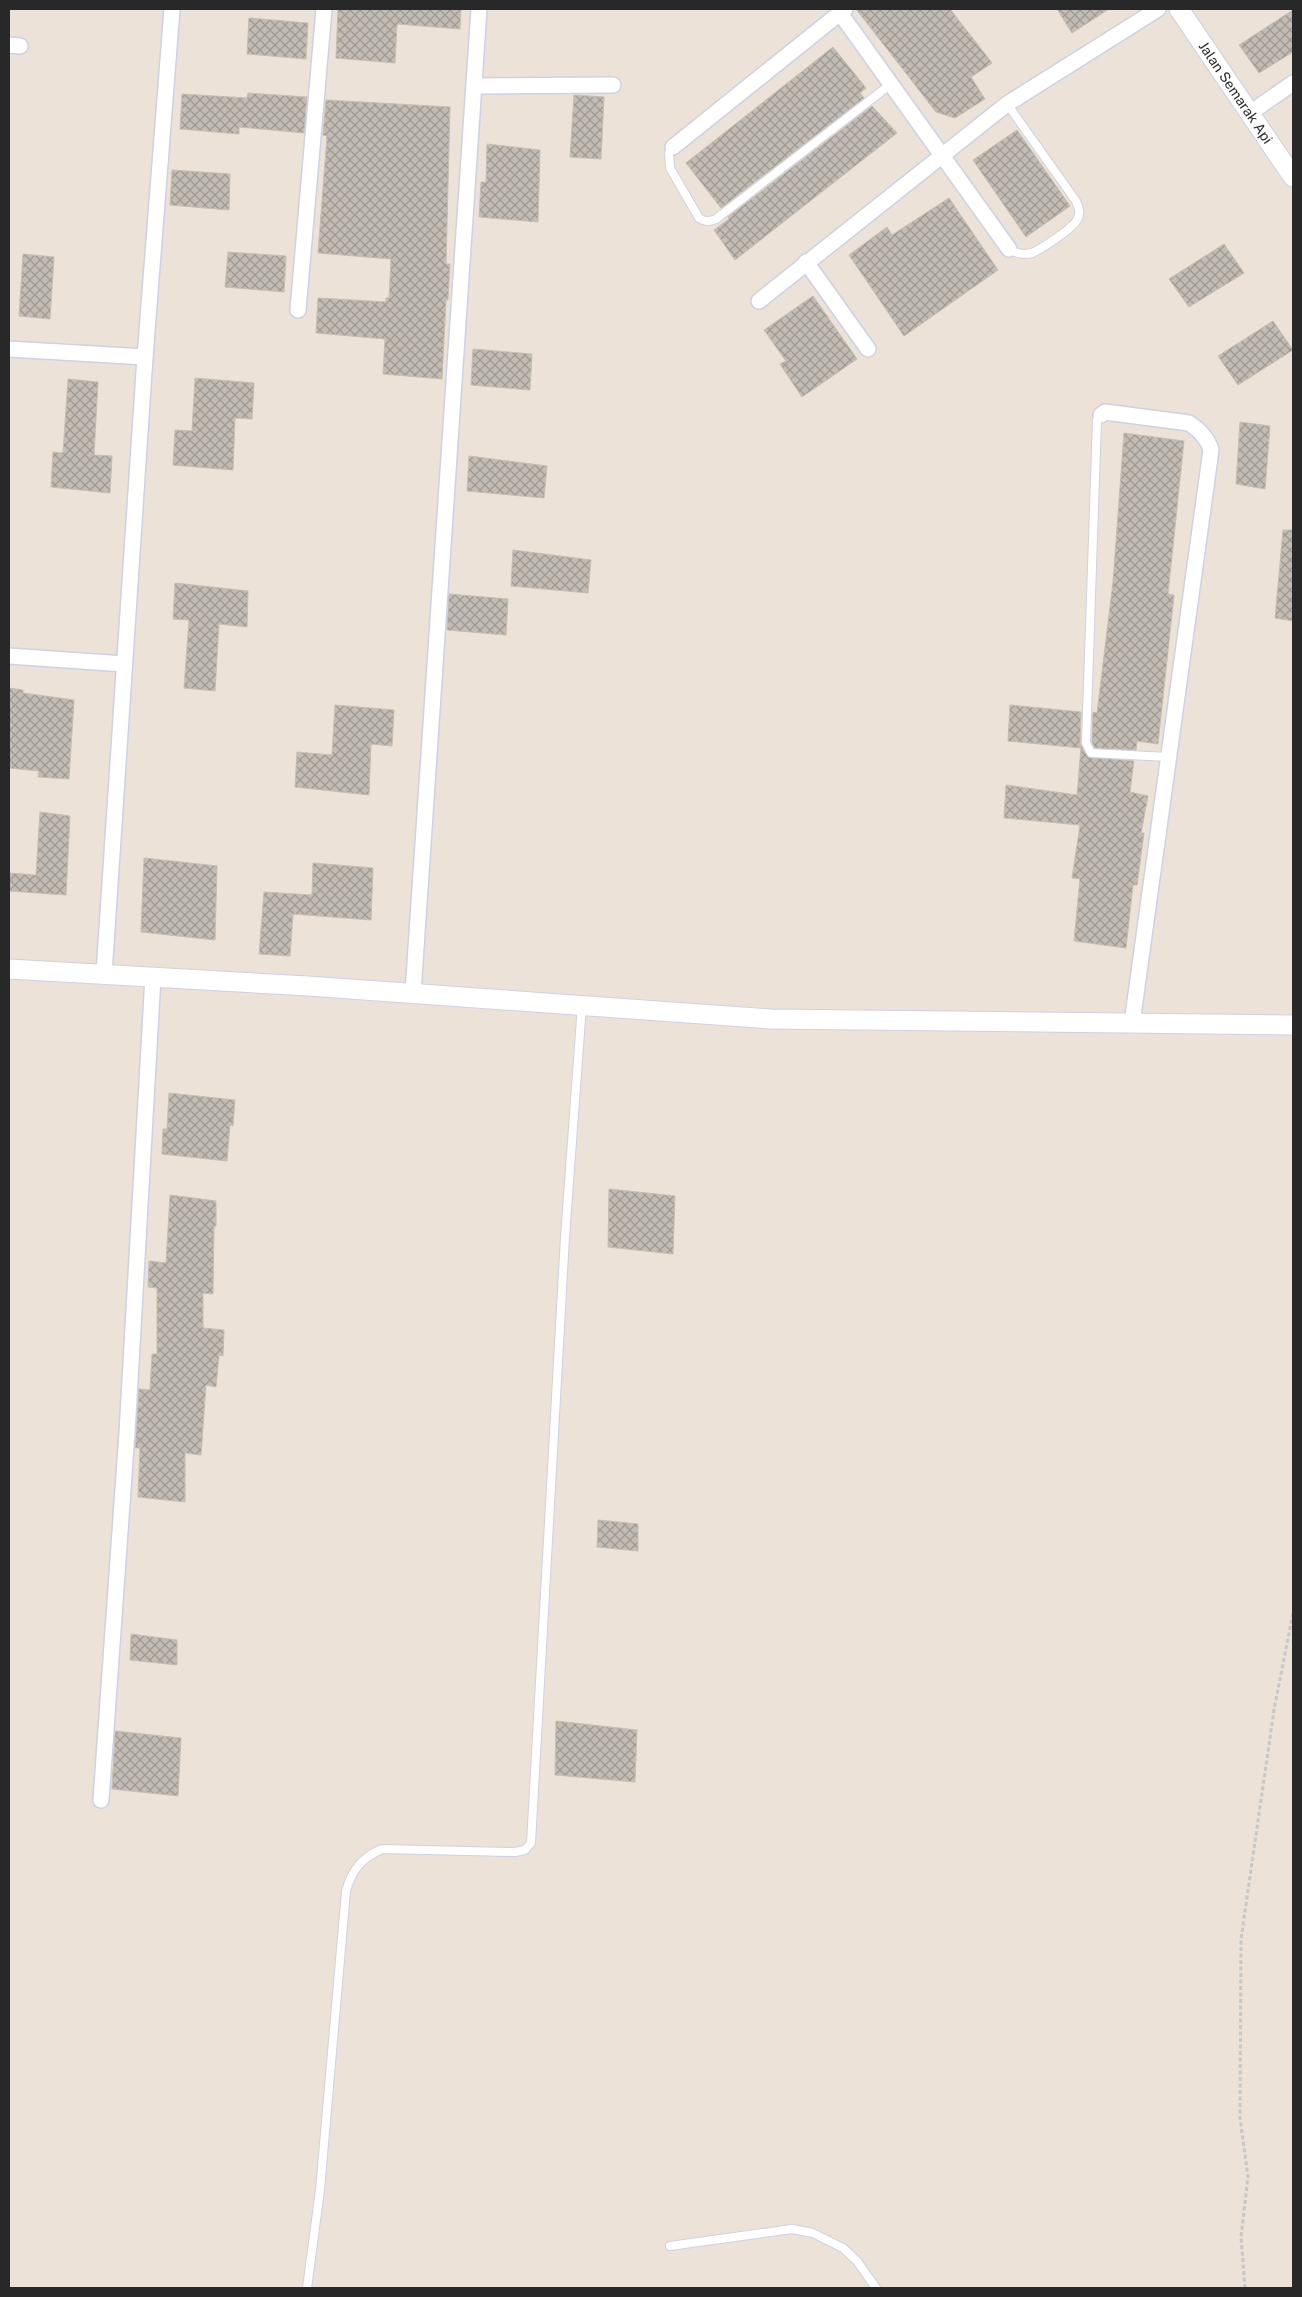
<svg xmlns="http://www.w3.org/2000/svg" width="1302" height="2297" font-family="'Public Sans',sans-serif">
  <style>
    .building { fill: url(#building-cross-hatch); stroke: #c7beb1 }
    .lines { fill: none; stroke-linecap: round; stroke-linejoin: round }
    .service-casing { stroke: #ccd2e3; stroke-width: 10 }
    .minor-casing { stroke: #ccd2e3; stroke-width: 18 }
    .tertiary-casing { stroke: #ccd2e3; stroke-width: 21 }
    .path { stroke: #c7c7c7; stroke-width: 3; stroke-dasharray: 4 2.5; stroke-linecap: butt }
    .service { stroke: #fff; stroke-width: 8 }
    .minor { stroke: #fff; stroke-width: 15 }
    .tertiary { stroke: #fff; stroke-width: 19 }
    .labels { text-anchor: middle; stroke-width: 4; stroke-linejoin: round; paint-order: stroke }
    .street-label { font-size: 14px; fill: #282828; stroke: #fff }
  </style>
  <defs>
    <pattern id="building-cross-hatch" width="8" height="8" patternUnits="userSpaceOnUse" patternTransform="scale(1.25)"><rect width="8" height="8" fill="#c3bcb4"/><path d="M0 0l8 8M0 8l8-8" fill="none" stroke="#9e9992"/></pattern>
  </defs>
  <rect width="100%" height="100%" fill="#ece2d7"/>
  <g class="building">
    <polygon points="338,9 461,9 460,29 397,24 395,63 336,58"/>
    <polygon points="856,9 950,9 992,63 971,77 985,99 955,118 936,112"/>
    <polygon points="1057,9 1109,9 1072,33"/>
    <polygon points="1293,10 1293,52 1259,73 1239,45"/>
    <polygon points="249,18 308,23 306,59 247,54"/>
    <polygon points="833,47 866,88 860,93 864,98 721,208 686,163"/>
    <polygon points="248,93 307,97 304,133 239,127 239,134 180,129 182,94 247,98"/>
    <polygon points="574,95 604,97 601,159 570,157"/>
    <polygon points="326,100 450,107 446,264 450,264 448,300 446,300 442,379 383,374 385,339 316,333 318,298 386,302 386,298 389,298 391,259 318,253 327,136 323,135"/>
    <polygon points="872,106 897,133 735,260 714,230 729,219 728,217"/>
    <polygon points="1017,130 1070,206 1026,237 973,160"/>
    <polygon points="487,144 540,150 538,222 479,217 481,182 486,182"/>
    <polygon points="172,170 230,174 229,210 170,205"/>
    <polygon points="949,198 998,270 904,336 849,255 887,227 892,235"/>
    <polygon points="1224,244 1244,273 1189,307 1169,279"/>
    <polygon points="228,252 286,256 284,292 225,287"/>
    <polygon points="23,254 54,257 50,319 19,316"/>
    <polygon points="813,296 857,359 802,397 780,364 786,361 764,330"/>
    <polygon points="1273,321 1293,350 1238,385 1218,356"/>
    <polygon points="473,349 532,354 530,390 471,385"/>
    <polygon points="195,378 254,383 252,419 235,418 233,470 173,465 175,430 192,431"/>
    <polygon points="68,379 98,382 94,455 112,456 110,493 51,487 53,452 63,453"/>
    <polygon points="1240,422 1270,426 1265,489 1236,484"/>
    <polygon points="1124,433 1184,441 1168,594 1174,595 1158,744 1137,741 1136,750 1095,748 1092,742 1093,712 1097,713 1113,582"/>
    <polygon points="469,456 547,466 544,498 467,491"/>
    <polygon points="1283,530 1293,530 1293,621 1275,618"/>
    <polygon points="513,550 591,560 588,593 511,586"/>
    <polygon points="175,583 248,591 247,627 219,624 215,691 184,688 189,620 173,619"/>
    <polygon points="449,594 508,599 506,635 447,630"/>
    <polygon points="9,688 23,690 23,693 74,700 69,779 38,777 39,771 9,768"/>
    <polygon points="335,705 394,710 392,746 371,744 369,795 295,787 297,752 332,755"/>
    <polygon points="1010,705 1081,712 1080,743 1088,757 1134,761 1130,792 1148,796 1141,833 1144,833 1137,885 1133,885 1126,948 1074,941 1080,879 1072,878 1080,825 1004,818 1006,785 1077,795 1081,748 1008,741"/>
    <polygon points="40,812 70,816 66,895 9,891 9,873 36,875"/>
    <polygon points="144,858 217,866 215,940 141,932"/>
    <polygon points="313,863 373,868 371,920 293,914 290,956 259,954 264,892 312,895"/>
    <polygon points="169,1093 235,1100 233,1126 230,1125 227,1161 162,1154 163,1129 167,1129"/>
    <polygon points="609,1189 675,1196 673,1254 608,1247"/>
    <polygon points="170,1195 216,1201 216,1226 214,1226 213,1294 203,1293 203,1328 224,1330 223,1356 219,1355 216,1387 206,1385 201,1455 185,1453 185,1502 138,1497 140,1448 135,1448 139,1389 150,1390 152,1354 157,1354 157,1288 148,1287 149,1261 166,1263"/>
    <polygon points="598,1520 638,1524 638,1551 597,1547"/>
    <polygon points="131,1634 177,1640 177,1665 130,1660"/>
    <polygon points="556,1721 637,1730 635,1782 555,1775"/>
    <polygon points="115,1731 181,1738 178,1796 112,1789"/>
  </g>
  <g class="lines">
    <g class="service-casing">
      <g id="service">
        <path d="M1007 104 1076 201C1079 208 1081 214 1077 220 1072 229 1041 249 1032 253 1024 255 1015 253 1009 249"/>
        <path d="M673 147 669 153 670 168 699 218C705 222 709 222 716 219L891 84"/>
        <polyline points="1101,415 1097,420 1086,743 1091,753 1168,757"/>
        <polyline points="670,2246 792,2229 813,2233 843,2248 857,2261 876,2288"/>
        <path d="M307 2288 320 2190 346 1891C352 1870 361 1858 382 1849L515 1852 525 1850 531 1843 565 1237 582 1005"/>
      </g>
    </g>
    <g class="minor-casing">
      <g id="minor">
        <polyline points="840,13 1009,249"/>
        <polyline points="9,45 20,46"/>
        <polyline points="475,86 613,85"/>
        <polyline points="1250,113 1293,83"/>
        <polyline points="673,147 845,9"/>
        <polyline points="806,262 868,349"/>
        <polyline points="759,301 1007,104 1158,9"/>
        <polyline points="298,310 324,9"/>
        <polyline points="9,349 145,357"/>
        <path d="M1101 415 1105 412 1189 423C1198 429 1208 439 1211 450L1132 1023"/>
        <polyline points="9,656 124,664"/>
        <polyline points="104,974 145,357 172,9"/>
        <polyline points="413,993 479,9"/>
        <polyline points="101,1800 127,1433 153,977"/>
      </g>
    </g>
    <g class="tertiary-casing">
      <g id="tertiary">
        <path id="s1" d="M1179 9 1293 177"/>
        <polyline points="9,969 308,986 771,1019 1293,1025"/>
      </g>
    </g>
    <polyline class="path" points="1245,2288 1241,2237 1248,2177 1240,2118 1241,1939 1274,1710 1293,1613"/>
    <use href="#service" class="service"/>
    <use href="#minor" class="minor"/>
    <use href="#tertiary" class="tertiary"/>
  </g>
  <g class="labels">
    <g class="street-label">
      <text dy="5" stroke="none"><textPath href="#s1" startOffset="101">Jalan Semarak Api</textPath></text>
    </g>
  </g>
  <rect width="1302" height="2297" fill="none" stroke="#282828" stroke-width="20"/>
</svg>
